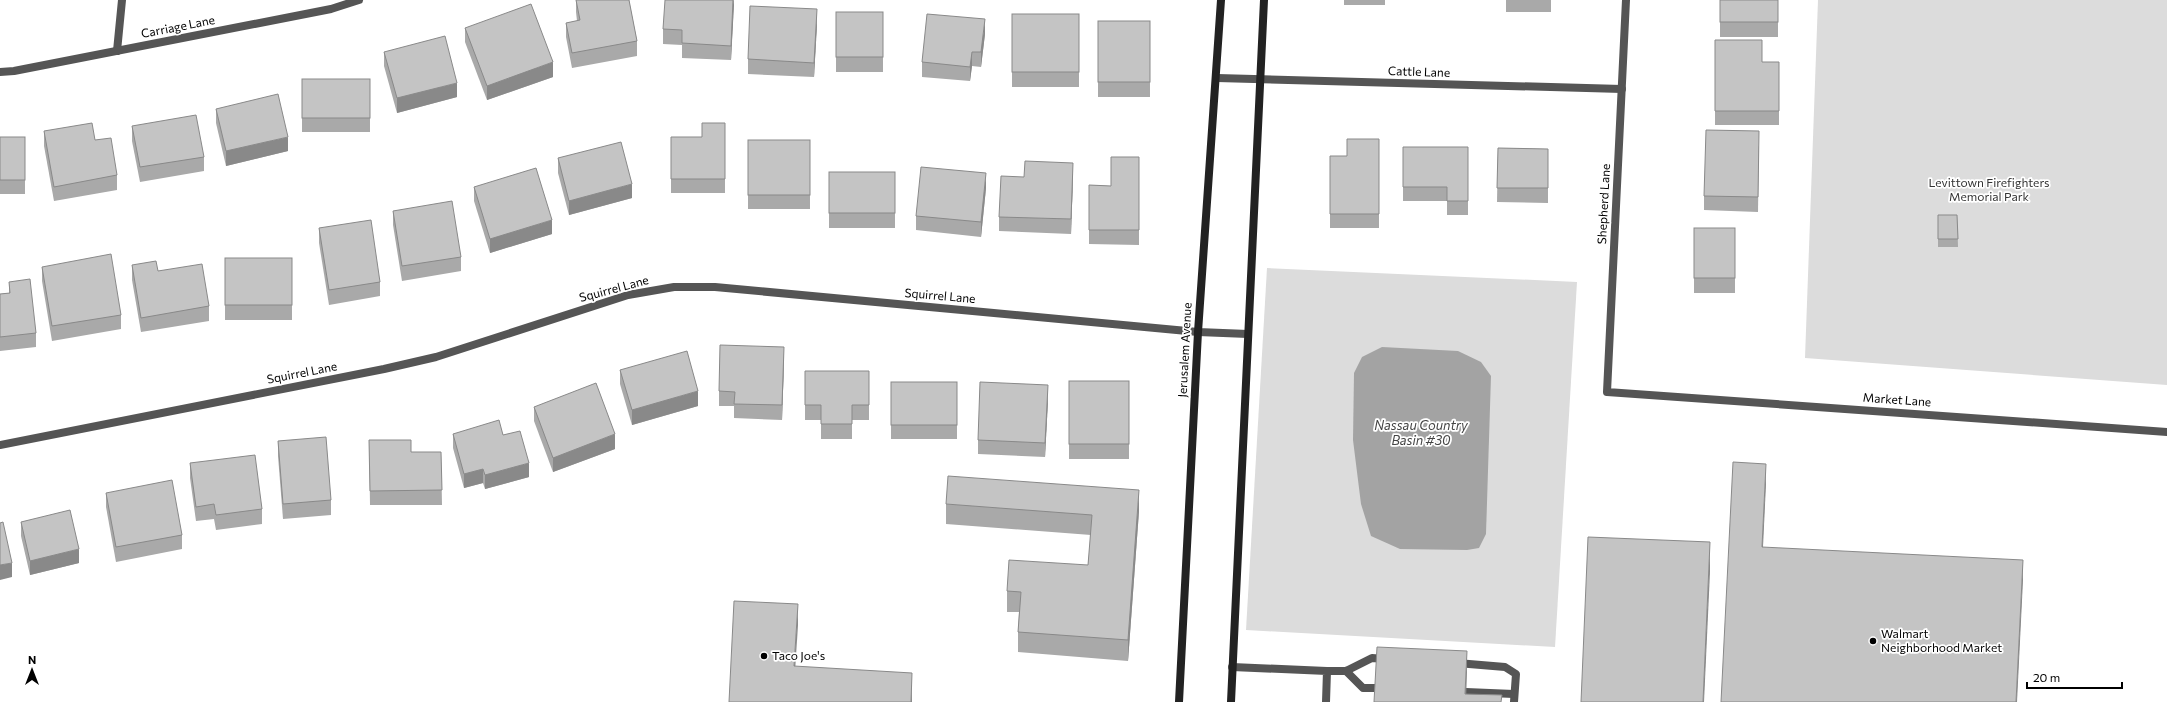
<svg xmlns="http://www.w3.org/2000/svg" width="2167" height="702" font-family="Commissioner,sans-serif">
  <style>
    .green { fill: #dcdcdc }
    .water { fill: #a3a3a3 }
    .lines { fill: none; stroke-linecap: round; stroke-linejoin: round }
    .lane { stroke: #555; stroke-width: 8 }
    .street { stroke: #555; stroke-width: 8 }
    .secondary { stroke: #222; stroke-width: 8 }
    .wall { fill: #a9a9a9 }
    .shaded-wall { fill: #898989 }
    .building { fill: #c4c4c4; stroke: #898989 }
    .poi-dot { fill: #000; stroke: #fff; stroke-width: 1.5 }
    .labels { text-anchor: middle; stroke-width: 3.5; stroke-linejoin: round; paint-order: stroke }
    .street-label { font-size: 12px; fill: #000; stroke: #fff }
    .park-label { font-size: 12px; fill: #333; stroke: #fff }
    .poi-label { font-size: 12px; fill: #000; stroke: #fff; text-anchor: start }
    .water-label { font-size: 13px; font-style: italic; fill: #444; stroke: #fff }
  </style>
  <rect width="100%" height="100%" fill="#fff"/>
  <g class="green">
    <polygon points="1818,0 2167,0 2167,385 1805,358"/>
    <polygon points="1267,268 1577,282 1555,647 1246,630"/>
  </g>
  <polygon class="water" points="1382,347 1458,351 1481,362 1491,376 1486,534 1479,548 1467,550 1400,549 1371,536 1361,504 1353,440 1354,373 1362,357"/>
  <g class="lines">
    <g class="lane">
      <polyline points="1457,663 1505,667 1516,674 1514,702"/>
      <polyline points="1232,667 1327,671 1326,702"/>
      <polyline points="1327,671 1346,671 1372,658 1385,659"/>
      <polyline points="1346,671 1363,688 1375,688"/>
      <polyline points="1466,692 1514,694"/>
    </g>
    <g class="street">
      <polyline points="1626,0 1607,392 2167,432"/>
      <polyline points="117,51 122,0"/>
      <polyline points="0,72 14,71 331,9 359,0"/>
      <polyline points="1217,78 1622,89"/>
      <polyline points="0,445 384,369 436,357 628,295 674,287 715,287 1198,332 1248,334"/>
    </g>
    <g class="secondary">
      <polyline points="1179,702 1198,332 1221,0"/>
      <polyline points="1231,702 1264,0"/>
    </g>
  </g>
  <g class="wall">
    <polygon points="576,0 629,0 637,41 637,56 572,68 566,37 566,23 577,21 576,12"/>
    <polygon points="734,0 731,60 682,58 682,45 663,44 663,29"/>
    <rect x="1344" y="0" width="41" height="5"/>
    <rect x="1506" y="0" width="45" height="12"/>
    <rect x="1720" y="0" width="58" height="37"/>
    <rect x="836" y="12" width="47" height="60"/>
    <rect x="1012" y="14" width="67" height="73"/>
    <rect x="1098" y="21" width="52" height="76"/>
    <polygon points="817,24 814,77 748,74 748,59"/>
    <polygon points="465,28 553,77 487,100 465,42"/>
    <polygon points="985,34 981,67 972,66 970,81 922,77 922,62"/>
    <polygon points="1715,40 1762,62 1779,62 1779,125 1715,125"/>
    <polygon points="384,52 457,97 397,113 384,66"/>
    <rect x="302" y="79" width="68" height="53"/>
    <polygon points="216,109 288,151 226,166 216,123"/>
    <polygon points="725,123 725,193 671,193 671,137 702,137"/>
    <polygon points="132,126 204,157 204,171 140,182 132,141"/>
    <polygon points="44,131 95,140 117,175 117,190 54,201 44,146"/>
    <rect x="0" y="137" width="25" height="57"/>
    <polygon points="1379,139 1379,228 1330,228 1330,156 1347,156"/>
    <rect x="748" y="140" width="62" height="69"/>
    <polygon points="1759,146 1758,212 1704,210 1704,196"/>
    <polygon points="1403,147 1468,147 1468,215 1447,215 1447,201 1403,201"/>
    <polygon points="1498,148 1548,149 1548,203 1497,202"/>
    <polygon points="1139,157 1139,245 1089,244 1089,185 1111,186"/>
    <polygon points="558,158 632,198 569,215 558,173"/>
    <rect x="829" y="172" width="66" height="56"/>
    <polygon points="1073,177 1071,234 999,231 999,217"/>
    <polygon points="474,187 552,234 490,253 474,201"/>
    <polygon points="986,188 981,237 916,230 916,216"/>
    <polygon points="393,211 461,257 461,271 402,281 393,225"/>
    <polygon points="1938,215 1957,215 1958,247 1938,247"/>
    <polygon points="319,228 380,282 380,296 329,305 319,243"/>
    <rect x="1694" y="228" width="41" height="65"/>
    <rect x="225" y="258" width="67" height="62"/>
    <polygon points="132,265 158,271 209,306 209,321 141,332 132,280"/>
    <polygon points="42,267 121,315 121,329 52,341 42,281"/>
    <polygon points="9,282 36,333 36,347 0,351 0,294 9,293"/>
    <polygon points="784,362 782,420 734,418 734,406 719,406 719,391"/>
    <polygon points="620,370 698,406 632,425 620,384"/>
    <polygon points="805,371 869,371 869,420 852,420 852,439 821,439 821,420 805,420"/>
    <rect x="1069" y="381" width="60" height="78"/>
    <rect x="891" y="382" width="66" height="57"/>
    <polygon points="1048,400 1045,457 978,454 978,440"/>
    <polygon points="534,407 615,449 553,472 534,421"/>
    <polygon points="453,434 503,435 529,477 485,489 483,483 464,488 453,448"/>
    <polygon points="369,440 411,452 441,452 442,505 370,505"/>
    <polygon points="278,441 331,500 331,515 283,519 278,456"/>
    <polygon points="190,463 262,509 262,524 216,530 214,519 196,521 190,478"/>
    <polygon points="106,493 182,535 182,549 116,562 106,507"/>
    <polygon points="946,504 1139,511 1128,661 1018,652 1018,632 1019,612 1007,612 1007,591 1088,565 1091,535 946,524"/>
    <polygon points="21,522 79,563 30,575 21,536"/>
  </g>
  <g class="shaded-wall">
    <polygon points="733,0 734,5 731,60 731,46"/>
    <polygon points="817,9 817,24 814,77 814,63"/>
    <polygon points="985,19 985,34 981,67 981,52"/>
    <polygon points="972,52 972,66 970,81 970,67"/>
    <polygon points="553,62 553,77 487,100 487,86"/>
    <polygon points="457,83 457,97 397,113 397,98"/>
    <polygon points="288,137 288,151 226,166 226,151"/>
    <polygon points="1073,163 1073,177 1071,234 1071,219"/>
    <polygon points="986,173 986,188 981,237 981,222"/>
    <polygon points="632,184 632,198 569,215 569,201"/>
    <polygon points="552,220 552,234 490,253 490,239"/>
    <polygon points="784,347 784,362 782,420 782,405"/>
    <polygon points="1048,385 1048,400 1045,457 1045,443"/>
    <polygon points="698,391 698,406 632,425 632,410"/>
    <polygon points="615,434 615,449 553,472 553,458"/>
    <polygon points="529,463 529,477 485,489 485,475"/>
    <polygon points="1766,464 1766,484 1762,568 1762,547"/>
    <polygon points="483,469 483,483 464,488 464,474"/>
    <polygon points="1139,490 1139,511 1128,661 1128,640"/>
    <polygon points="1710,542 1710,572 1704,702 1703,702"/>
    <polygon points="79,549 79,563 30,575 30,561"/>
    <polygon points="2023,560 2023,580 2017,702 2016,702"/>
    <polygon points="12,563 12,577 0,580 0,565"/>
    <polygon points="798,604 798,625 794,687 794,666"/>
    <polygon points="1467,651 1467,671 1466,702 1465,694"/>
    <polygon points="912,673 912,702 911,702"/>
  </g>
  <g class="building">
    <polygon points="576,0 629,0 637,41 572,53 566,23 580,20"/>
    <polygon points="665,0 733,0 731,46 682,43 682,30 663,29"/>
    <rect x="1720" y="0" width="58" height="22"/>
    <polygon points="531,4 553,62 487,86 465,28"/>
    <polygon points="750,6 817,9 814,63 748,59"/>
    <rect x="836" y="12" width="47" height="45"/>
    <polygon points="927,14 985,19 981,52 972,52 970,67 922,62"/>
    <rect x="1012" y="14" width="67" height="58"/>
    <rect x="1098" y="21" width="52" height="61"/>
    <polygon points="445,36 457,83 397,98 384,52"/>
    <polygon points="1715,40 1762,40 1762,62 1779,62 1779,111 1715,111"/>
    <rect x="302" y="79" width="68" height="39"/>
    <polygon points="278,94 288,137 226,151 216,109"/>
    <polygon points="196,115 204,157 140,167 132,126"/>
    <polygon points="92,123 95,140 111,138 117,175 54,187 44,131"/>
    <polygon points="702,123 725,123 725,179 671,179 671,137 702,137"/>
    <polygon points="1706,130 1759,131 1758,197 1704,196"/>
    <rect x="0" y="137" width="25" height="43"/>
    <polygon points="1347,139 1379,139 1379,214 1330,214 1330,156 1347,156"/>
    <rect x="748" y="140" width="62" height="55"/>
    <polygon points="621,142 632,184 569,201 558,158"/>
    <polygon points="1403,147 1468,147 1468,201 1447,201 1447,187 1403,187"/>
    <polygon points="1498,148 1548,149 1548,188 1497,188"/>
    <polygon points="1111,157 1139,157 1139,230 1089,230 1089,185 1111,186"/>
    <polygon points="1025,161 1073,163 1071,219 999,217 1001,176 1024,177"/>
    <polygon points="921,167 986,173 981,222 916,216"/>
    <polygon points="536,168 552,220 490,239 474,187"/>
    <rect x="829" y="172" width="66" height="41"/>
    <polygon points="452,201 461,257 402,266 393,211"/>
    <polygon points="1938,215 1957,215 1958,239 1938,239"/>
    <polygon points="371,220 380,282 329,290 319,228"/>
    <rect x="1694" y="228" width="41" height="50"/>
    <polygon points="111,254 121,315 52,326 42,267"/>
    <rect x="225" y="258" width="67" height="47"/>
    <polygon points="156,261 158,271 202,264 209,306 141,318 132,265"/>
    <polygon points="30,279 36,333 0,337 0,294 10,293 9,282"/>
    <polygon points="720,345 784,347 782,405 734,404 735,392 719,391"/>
    <polygon points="687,351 698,391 632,410 620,370"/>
    <polygon points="805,371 869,371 869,405 852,405 852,424 821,424 821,405 805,405"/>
    <rect x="1069" y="381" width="60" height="63"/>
    <rect x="891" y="382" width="66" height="43"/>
    <polygon points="980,382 1048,385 1045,443 978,440"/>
    <polygon points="596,383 615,434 553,458 534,407"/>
    <polygon points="499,420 503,435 520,431 529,463 485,475 483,469 464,474 453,434"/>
    <polygon points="326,437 331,500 283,504 278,441"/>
    <polygon points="369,440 411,440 411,452 441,452 442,490 370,491"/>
    <polygon points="255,455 262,509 216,515 214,504 196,507 190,463"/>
    <polygon points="1733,462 1766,464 1762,547 2023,560 2016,702 1721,702"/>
    <polygon points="948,476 1139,490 1128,640 1018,632 1021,592 1007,591 1009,560 1088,565 1092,515 946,504"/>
    <polygon points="172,480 182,535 116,547 106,493"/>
    <polygon points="70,510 79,549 30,561 21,522"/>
    <polygon points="3,522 12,563 0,565 0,523"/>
    <polygon points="1588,537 1710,542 1703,702 1581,702"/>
    <polygon points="734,601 798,604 794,666 912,673 911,702 729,702"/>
    <polygon points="1377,647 1467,651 1465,694 1502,695 1501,702 1374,702"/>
  </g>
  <g class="poi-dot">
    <circle cx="1873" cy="641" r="4"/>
    <circle cx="764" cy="656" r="4"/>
  </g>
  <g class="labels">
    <g class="street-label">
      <text transform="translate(178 27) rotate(-11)" y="4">Carriage Lane</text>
      <text transform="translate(1419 72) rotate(2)" y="4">Cattle Lane</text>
      <text transform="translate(1604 204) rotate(-87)" y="4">Shepherd Lane</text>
      <text transform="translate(614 289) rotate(-15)" y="4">Squirrel Lane</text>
      <text transform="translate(940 296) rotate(5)" y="4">Squirrel Lane</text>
      <text transform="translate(1185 350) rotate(-87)" y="4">Jerusalem Avenue</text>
      <text transform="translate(302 373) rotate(-11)" y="4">Squirrel Lane</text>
      <text transform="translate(1897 400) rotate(4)" y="4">Market Lane</text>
    </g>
    <g class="park-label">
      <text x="1989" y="187">Levittown Firefighters<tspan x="1989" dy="14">Memorial Park</tspan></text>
    </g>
    <g class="poi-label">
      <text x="1881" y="638">Walmart<tspan x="1881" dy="14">Neighborhood Market</tspan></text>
      <text x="772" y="660">Taco Joe's</text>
    </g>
    <g class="water-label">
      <text x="1421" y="430">Nassau Country<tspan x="1421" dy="15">Basin #30</tspan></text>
    </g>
  </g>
  <g transform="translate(32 670)" stroke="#ffffff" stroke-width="3" paint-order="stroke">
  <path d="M0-3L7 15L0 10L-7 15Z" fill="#000000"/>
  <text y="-6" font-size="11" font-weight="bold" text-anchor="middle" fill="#000000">N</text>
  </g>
  <path d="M2027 682v6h95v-6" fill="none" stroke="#000000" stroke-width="2"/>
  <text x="2033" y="682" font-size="12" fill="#000000" stroke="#ffffff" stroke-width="3" paint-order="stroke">20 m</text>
</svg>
